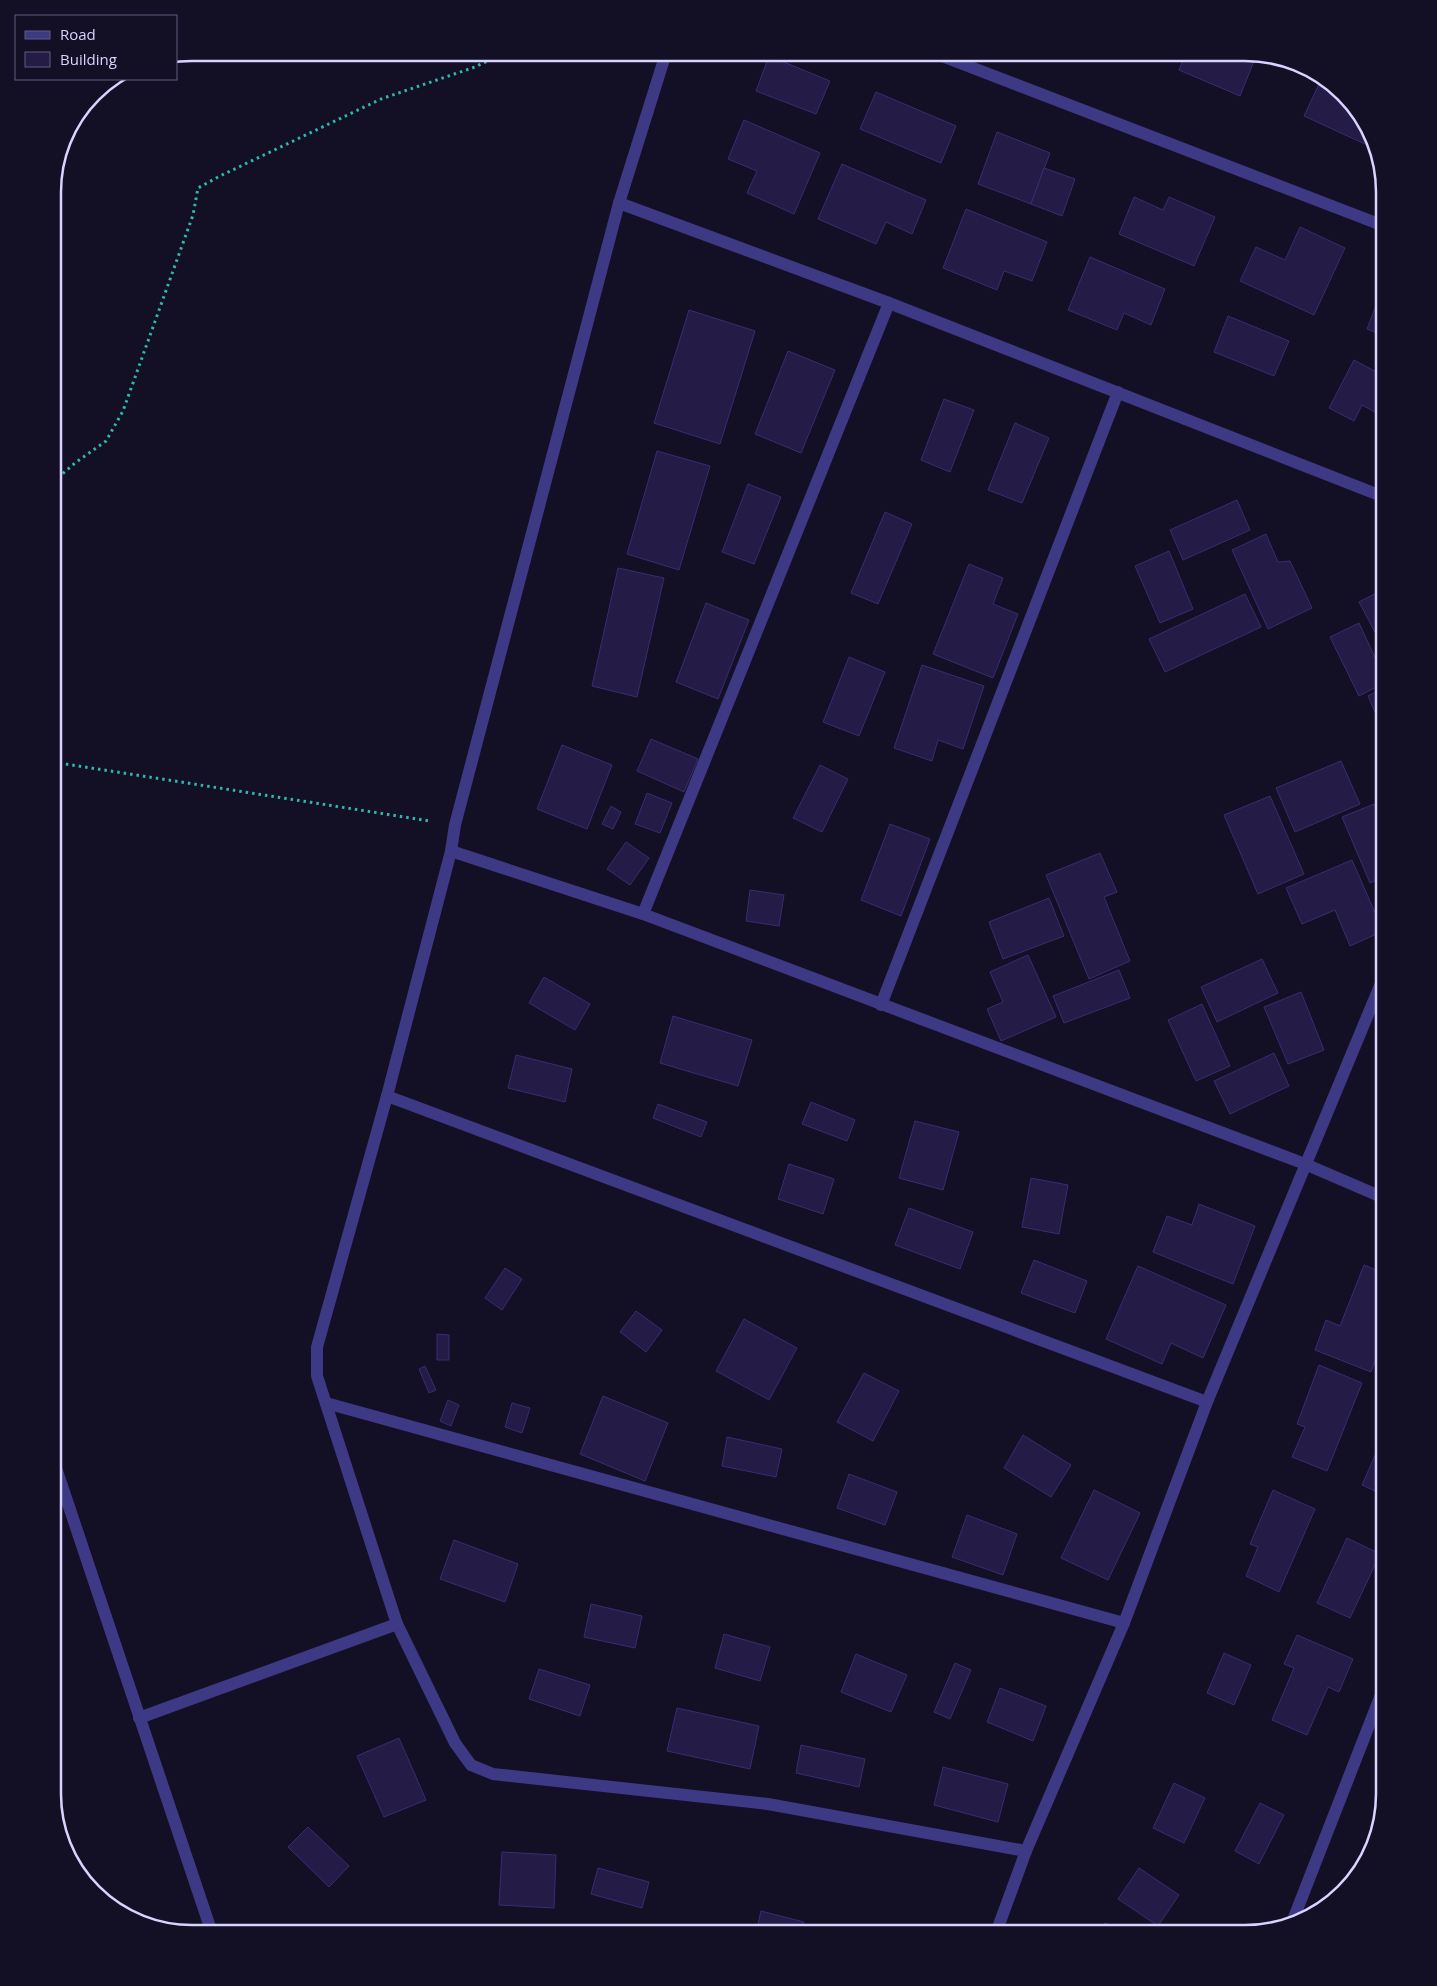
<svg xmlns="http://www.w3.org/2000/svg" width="1437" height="1986" font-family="'Open Sans',sans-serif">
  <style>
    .building { fill: #241b46; stroke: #3b2c72 }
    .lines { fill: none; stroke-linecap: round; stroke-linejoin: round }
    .path { stroke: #2eb7af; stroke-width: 3; stroke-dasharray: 2.5 4; stroke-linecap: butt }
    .minor { stroke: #3d3984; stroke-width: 12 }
    .rim { fill: none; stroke: #d8d3ff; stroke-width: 2.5 }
  </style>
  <rect width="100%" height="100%" fill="#130f25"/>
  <g class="building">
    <polygon points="1186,53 1235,53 1254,61 1240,96 1179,70"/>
    <polygon points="769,56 830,81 816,114 756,91"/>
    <polygon points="1320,82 1329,86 1366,122 1370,138 1367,145 1304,116"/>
    <polygon points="876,92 956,126 941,163 860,129"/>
    <polygon points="744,120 820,153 794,214 747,193 757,171 728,159"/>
    <polygon points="997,132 1050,153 1031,204 978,184"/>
    <polygon points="842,164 926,200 912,234 886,222 876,244 818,219"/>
    <polygon points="1044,168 1075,179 1062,216 1031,204"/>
    <polygon points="1134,197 1163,210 1169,197 1215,217 1194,266 1119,234"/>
    <polygon points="966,209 1047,242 1032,281 1004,271 997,290 943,268"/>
    <polygon points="1300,227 1345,248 1314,315 1240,281 1256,247 1285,260"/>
    <polygon points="1090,257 1165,289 1151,325 1124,313 1117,330 1068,310"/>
    <polygon points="1380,295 1384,297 1384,336 1367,329"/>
    <polygon points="689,310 755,331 720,444 654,423"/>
    <polygon points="1228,316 1289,341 1274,376 1214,352"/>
    <polygon points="788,351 835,370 801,453 755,434"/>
    <polygon points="1354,360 1384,376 1384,417 1362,405 1354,421 1329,408"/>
    <polygon points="944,399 974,410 950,472 921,460"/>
    <polygon points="1015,423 1049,438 1022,503 988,490"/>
    <polygon points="657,451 710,466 679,570 627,554"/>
    <polygon points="748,484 781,497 754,564 722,552"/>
    <polygon points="1237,500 1250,530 1183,560 1170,530"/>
    <polygon points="885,512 912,524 878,604 851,593"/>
    <polygon points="1266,534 1278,562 1290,561 1312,608 1268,629 1232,550"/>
    <polygon points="1169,551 1193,609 1160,623 1135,566"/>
    <polygon points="969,564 1003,578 993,604 1018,614 993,678 933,654"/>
    <polygon points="618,568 664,578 637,697 592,686"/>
    <polygon points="1384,589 1384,631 1377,636 1359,602"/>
    <polygon points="1245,594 1261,627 1165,672 1149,639"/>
    <polygon points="706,603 749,620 718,699 676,682"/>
    <polygon points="1359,623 1384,677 1384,683 1359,696 1330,637"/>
    <polygon points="849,657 885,672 859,736 823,722"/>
    <polygon points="922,665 984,686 963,749 938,740 932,761 894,748"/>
    <polygon points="1384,688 1384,724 1381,726 1368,696"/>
    <polygon points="651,739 698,759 684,792 637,771"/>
    <polygon points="562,745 612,765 587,829 537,809"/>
    <polygon points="1341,761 1360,804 1295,832 1276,788"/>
    <polygon points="820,765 848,779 822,832 793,818"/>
    <polygon points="647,793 672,803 660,833 635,824"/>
    <polygon points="1270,796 1304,874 1258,894 1224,815"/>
    <polygon points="1374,804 1384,829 1384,877 1370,883 1342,817"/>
    <polygon points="611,806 621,812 613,829 602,824"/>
    <polygon points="890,824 930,839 901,916 861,900"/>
    <polygon points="626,842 649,858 630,885 607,869"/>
    <polygon points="1100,853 1117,892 1104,897 1130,961 1089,979 1046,875"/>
    <polygon points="1352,860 1383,931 1350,946 1335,910 1302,924 1286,888"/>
    <polygon points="750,890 784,895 779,926 746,921"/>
    <polygon points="1049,898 1064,936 1003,959 989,922"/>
    <polygon points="1028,955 1056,1017 1001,1041 987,1009 1003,1002 990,972"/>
    <polygon points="1262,959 1278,993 1217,1022 1201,987"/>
    <polygon points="1119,970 1130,998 1064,1023 1053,996"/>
    <polygon points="544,977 590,1004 575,1030 529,1003"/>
    <polygon points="1301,992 1324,1050 1288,1064 1264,1007"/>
    <polygon points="1202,1004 1230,1066 1196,1081 1168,1020"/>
    <polygon points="673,1016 752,1040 738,1086 660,1063"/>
    <polygon points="1274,1053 1289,1086 1230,1114 1214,1081"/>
    <polygon points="516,1055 572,1069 565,1102 508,1088"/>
    <polygon points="811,1102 855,1120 847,1141 802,1124"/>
    <polygon points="658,1104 707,1122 701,1137 653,1118"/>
    <polygon points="915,1121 959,1132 943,1190 899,1178"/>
    <polygon points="789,1164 834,1179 823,1214 778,1199"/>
    <polygon points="1031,1178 1068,1185 1059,1234 1022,1227"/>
    <polygon points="1199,1204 1255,1226 1233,1284 1153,1252 1167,1216 1192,1225"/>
    <polygon points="909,1208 973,1232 960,1269 895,1245"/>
    <polygon points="1034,1260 1087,1281 1075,1313 1021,1293"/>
    <polygon points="1364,1265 1384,1273 1384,1338 1371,1372 1315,1350 1326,1320 1340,1326"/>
    <polygon points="1138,1266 1226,1305 1203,1358 1171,1343 1162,1364 1106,1339"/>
    <polygon points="505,1268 522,1279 502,1310 485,1298"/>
    <polygon points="636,1311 662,1330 646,1352 620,1332"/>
    <polygon points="744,1319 797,1348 769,1400 716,1371"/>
    <polygon points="437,1334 449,1335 449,1360 437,1360"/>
    <polygon points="1319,1365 1362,1383 1327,1471 1292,1457 1305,1427 1297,1424"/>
    <polygon points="425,1366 436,1390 429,1393 419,1369"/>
    <polygon points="864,1373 899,1391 873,1441 837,1422"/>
    <polygon points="603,1396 668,1423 645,1481 580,1454"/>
    <polygon points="448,1400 459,1405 451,1426 440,1421"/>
    <polygon points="512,1403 530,1408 522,1433 505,1427"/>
    <polygon points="1023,1435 1071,1465 1051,1497 1004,1468"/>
    <polygon points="1384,1435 1384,1495 1362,1485"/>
    <polygon points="727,1437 782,1449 776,1477 722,1466"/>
    <polygon points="849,1474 897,1492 885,1525 837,1508"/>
    <polygon points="1094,1490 1140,1513 1108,1580 1061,1558"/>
    <polygon points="1273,1490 1315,1509 1279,1592 1246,1576 1258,1547 1250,1544"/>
    <polygon points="967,1515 1017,1534 1003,1575 952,1557"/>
    <polygon points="1347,1538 1380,1554 1350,1618 1317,1603"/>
    <polygon points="454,1540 518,1564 505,1602 440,1579"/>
    <polygon points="591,1604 642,1616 635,1648 584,1637"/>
    <polygon points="724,1634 770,1647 760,1681 715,1668"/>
    <polygon points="1297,1635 1353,1659 1339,1692 1328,1687 1307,1735 1272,1720 1294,1668 1284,1664"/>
    <polygon points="1224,1653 1251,1665 1234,1705 1207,1693"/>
    <polygon points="856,1654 907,1675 891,1712 841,1692"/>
    <polygon points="955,1663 971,1670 950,1719 934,1712"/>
    <polygon points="539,1669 590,1685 580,1716 529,1699"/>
    <polygon points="1000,1688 1046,1706 1033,1741 987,1722"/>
    <polygon points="677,1708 759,1726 750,1769 667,1751"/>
    <polygon points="399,1738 426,1800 384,1817 357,1756"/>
    <polygon points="801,1745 865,1759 859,1787 796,1773"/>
    <polygon points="943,1767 1008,1784 998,1822 934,1805"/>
    <polygon points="1174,1783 1205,1798 1184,1843 1153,1828"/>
    <polygon points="1260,1803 1284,1815 1259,1864 1235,1851"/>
    <polygon points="308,1827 349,1866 329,1887 288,1847"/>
    <polygon points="502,1852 556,1855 554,1908 499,1905"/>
    <polygon points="598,1868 649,1882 642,1908 591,1894"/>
    <polygon points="1139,1868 1179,1895 1158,1926 1118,1899"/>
    <polygon points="761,1911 804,1922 801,1933 756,1933"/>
    <polygon points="1105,1923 1129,1933 1100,1933"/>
    <polygon points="1211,1929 1220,1933 1208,1933"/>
  </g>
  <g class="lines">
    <g class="path">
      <polyline points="53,482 75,463 106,441 123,411 193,215 198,188 220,176 381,99 475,67 504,53"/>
      <polyline points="53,762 430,821"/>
    </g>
    <g class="minor">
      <polyline points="666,53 619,203 455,825 451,851 387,1096 317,1347 317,1376 397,1624 455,1743 471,1765 493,1774 768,1804 1026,1851"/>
      <polyline points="934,53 1384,226"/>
      <polyline points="619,203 889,303 1384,497"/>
      <polyline points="451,851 643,914 1305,1164 1384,1198"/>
      <polyline points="643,914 889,303"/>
      <polyline points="881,1005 1118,392"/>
      <polyline points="387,1096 1207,1402"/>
      <polyline points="326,1403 1124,1623"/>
      <polyline points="53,1459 212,1933"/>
      <polyline points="139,1718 397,1624"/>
      <polyline points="1293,1920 1384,1687"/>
      <polyline points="996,1933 1026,1851 1124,1623 1207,1402 1384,976"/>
    </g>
  </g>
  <path d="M0 0H1437V1986H0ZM192 61H1245A131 131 0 0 1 1376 192V1794A131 131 0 0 1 1245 1925H192A131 131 0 0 1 61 1794V192A131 131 0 0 1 192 61Z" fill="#130f25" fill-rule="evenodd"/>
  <path class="rim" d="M192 61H1245A131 131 0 0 1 1376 192V1794A131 131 0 0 1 1245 1925H192A131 131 0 0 1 61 1794V192A131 131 0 0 1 192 61Z"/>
  <rect x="15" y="15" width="162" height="65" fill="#130f25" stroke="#625d7c"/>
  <rect x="25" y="31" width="25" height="8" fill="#3d3984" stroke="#625d7c"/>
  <text x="60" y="40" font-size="15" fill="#d8d3ff">Road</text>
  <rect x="25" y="52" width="25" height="15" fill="#241b46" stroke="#625d7c"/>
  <text x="60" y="65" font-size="15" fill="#d8d3ff">Building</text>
</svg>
